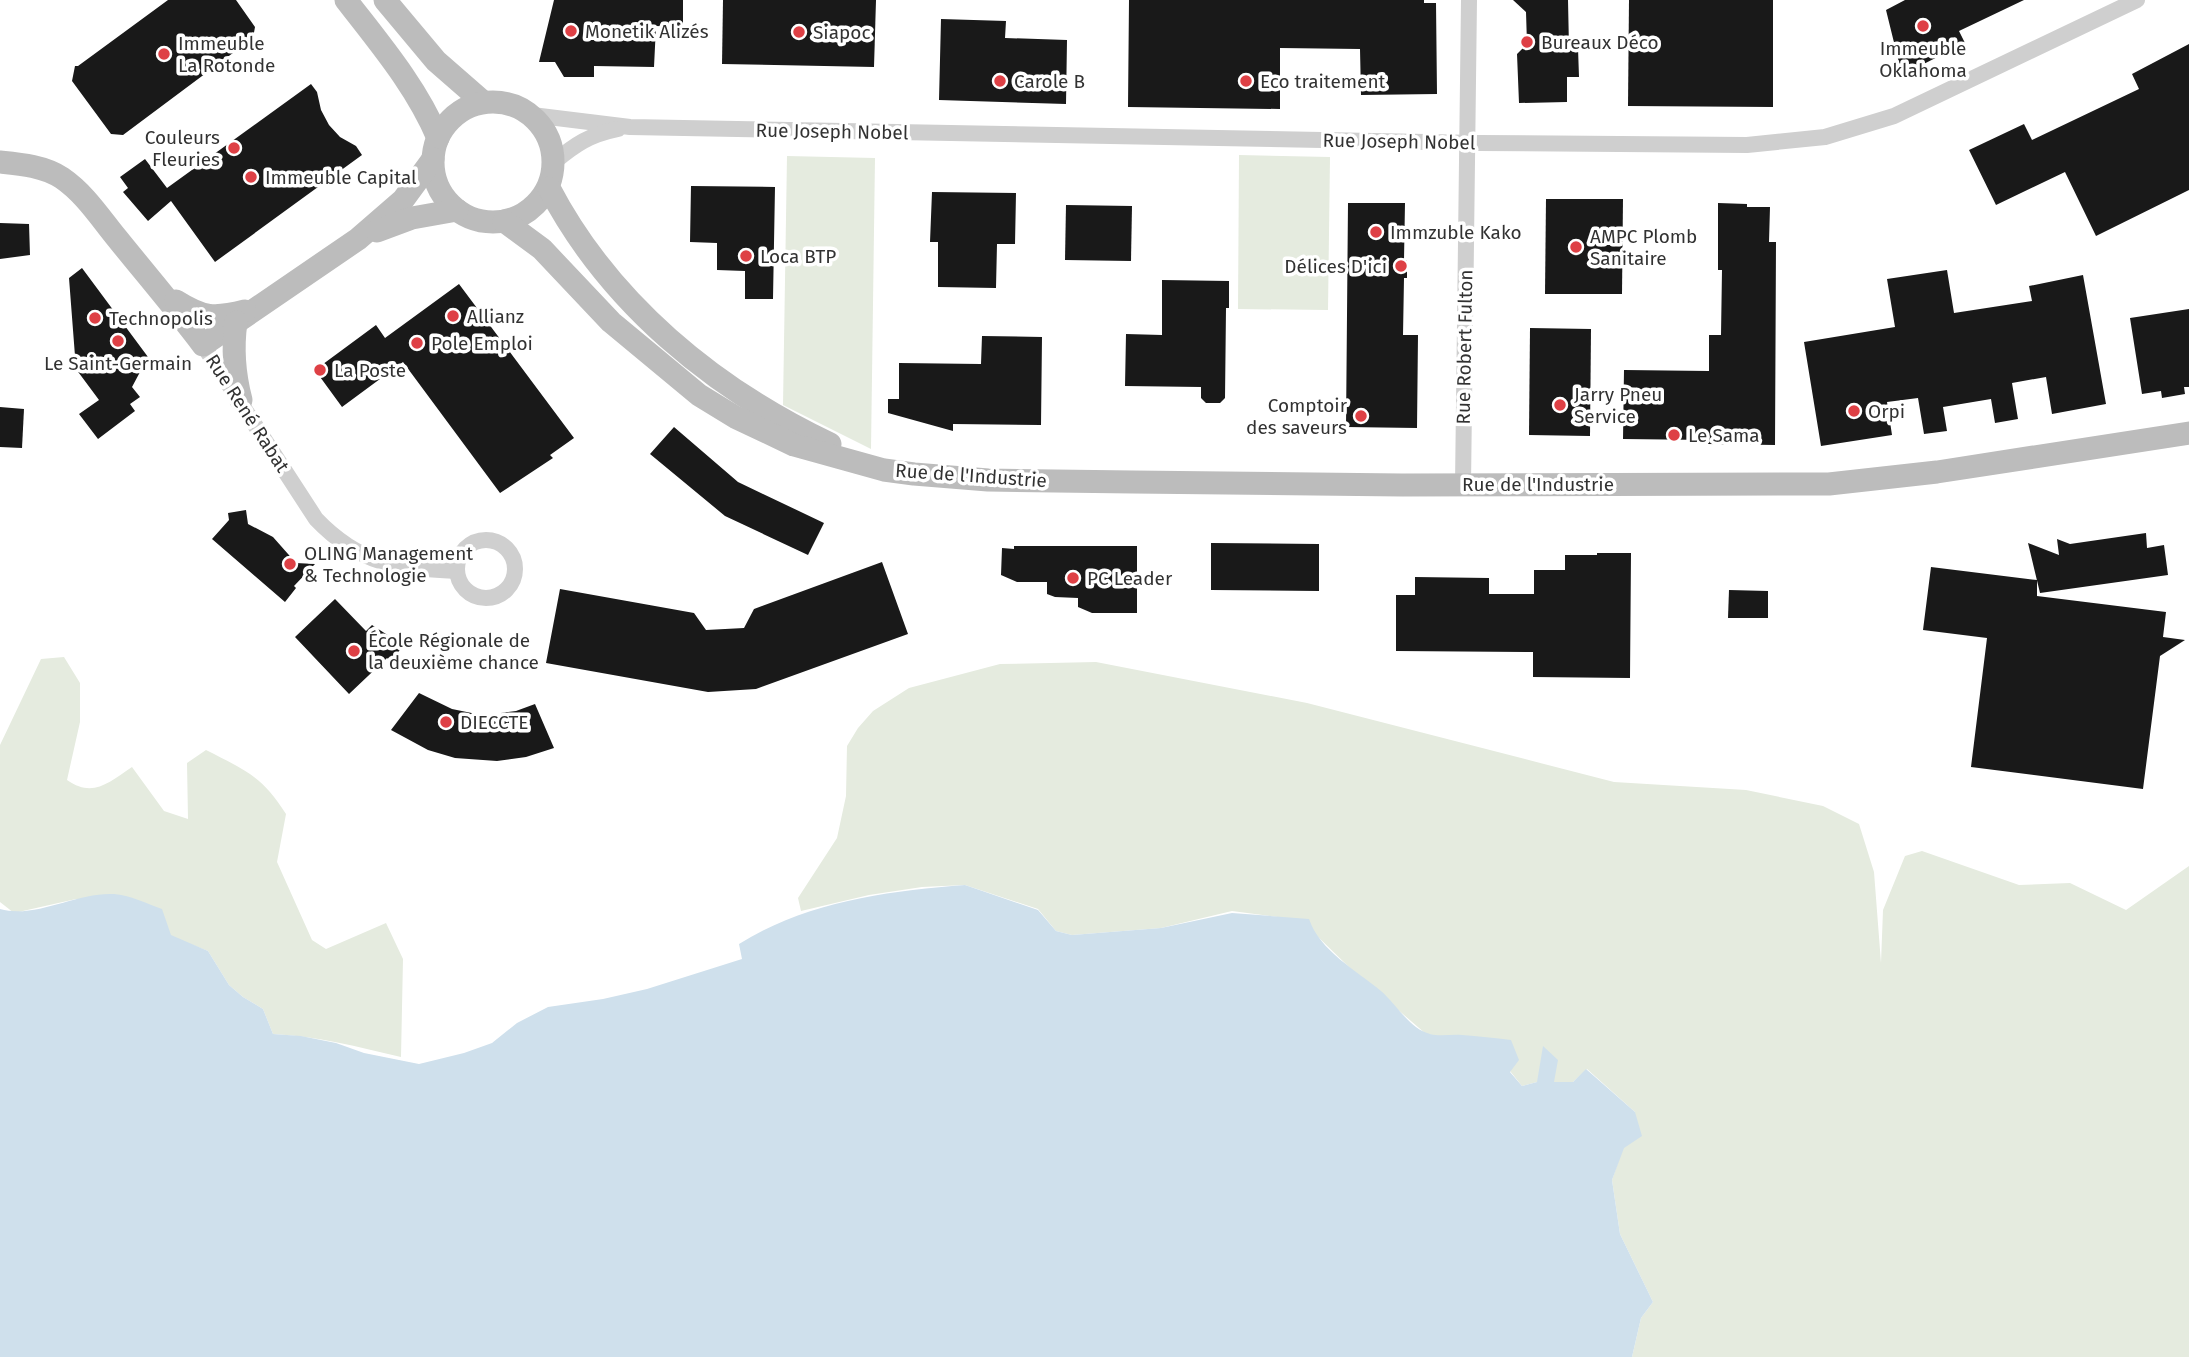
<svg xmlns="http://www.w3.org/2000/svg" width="2189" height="1357" font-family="'Fira Sans',sans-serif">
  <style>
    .green { fill: #e5ebdf }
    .water { fill: #cfe0ec }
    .building { fill: #191919 }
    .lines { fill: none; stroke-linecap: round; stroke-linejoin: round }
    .street { stroke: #cfcfcf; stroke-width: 16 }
    .secondary { stroke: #bcbcbc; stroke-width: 23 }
    .poi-dot { fill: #de4045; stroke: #fff; stroke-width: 2.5 }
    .labels { text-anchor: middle; stroke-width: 7; stroke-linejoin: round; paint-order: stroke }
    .poi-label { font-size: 19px; fill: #323232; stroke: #fff; text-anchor: start }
    .street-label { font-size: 19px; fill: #323232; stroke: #fff }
  </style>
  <rect width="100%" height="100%" fill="#fff"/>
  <g class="green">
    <polygon points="1239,155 1330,157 1328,310 1238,309"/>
    <polygon points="787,156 875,158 871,449 783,405"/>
    <path d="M64 657 80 683V722L67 780C93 798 108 783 132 767L164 811 188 819 187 763 206 750C245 770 262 776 286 814L277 862 312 940 326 949 386 923 403 959 401 1057C358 1047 317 1036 273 1034L263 1009 243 997 229 985 208 951 76 899 14 913 0 902V745L41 659Z"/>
    <polygon points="1096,662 1307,703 1614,782 1746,790 1823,806 1859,824 1874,872 1881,963 1883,910 1905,856 1922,851 2019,885 2070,883 2126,910 2189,866 2189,1357 1632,1357 1641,1318 1653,1302 1620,1234 1612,1180 1635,1112 1587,1069 1573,1082 1537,1082 1522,1086 1510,1071 1445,1037 1426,1034 1353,971 1313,932 1309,921 1232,911 1161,928 1072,935 1056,931 1038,909 965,885 922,887 869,895 801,911 798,898 837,838 846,796 847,746 858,728 873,711 909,688 1000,664"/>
  </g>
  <path class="water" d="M965 885 1038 910 1056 931 1072 935 1161 928 1232 913 1309 919C1320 951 1356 970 1381 991 1396 1004 1410 1029 1430 1034 1441 1037 1451 1034 1462 1035 1478 1036 1495 1038 1511 1040L1519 1060 1510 1072 1522 1086 1537 1082 1543 1046 1558 1060 1554 1082H1573L1586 1069 1635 1112 1642 1136 1624 1148 1612 1180 1620 1234 1653 1302 1641 1318 1632 1357H0V909C36 919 76 892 114 894 129 895 148 904 162 909L171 935 208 951 229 985 243 997 263 1009 273 1034 301 1036 336 1043 364 1053 419 1064 464 1053 492 1043 517 1023 548 1007 603 999 647 989 742 959 739 944C806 902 887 891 965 885Z"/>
  <g class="building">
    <polygon points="168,0 236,0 255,27 253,38 123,135 111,134 72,81 75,66 78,66"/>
    <polygon points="554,0 683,0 683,27 656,26 654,67 594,66 594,77 564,77 555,62 539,62"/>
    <polygon points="723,0 876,0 874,67 722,64"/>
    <polygon points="1129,0 1424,0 1424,3 1436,3 1437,94 1361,95 1360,49 1280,48 1280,109 1128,107"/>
    <polygon points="1513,0 1568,0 1569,48 1578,48 1579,77 1567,77 1567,102 1519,103 1517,54 1527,44 1526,12"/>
    <polygon points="1629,0 1773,0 1773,107 1628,106"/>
    <polygon points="1905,0 2024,0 1959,31 1965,43 1902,75 1886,10"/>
    <polygon points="941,19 1006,21 1005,38 1067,40 1066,104 939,100"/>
    <polygon points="2189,44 2189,190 2096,236 2065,172 1996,205 1969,150 2024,124 2032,140 2139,89 2132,74"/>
    <polygon points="311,84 317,92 321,110 329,125 340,137 356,146 362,155 215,262 171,201 148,221 123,192 128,188 120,177 145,159 167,188"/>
    <polygon points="691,186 775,187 773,299 745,299 745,271 717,270 717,243 690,242"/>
    <polygon points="932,192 1016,193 1015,244 997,244 996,288 938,287 938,242 930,242"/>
    <polygon points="1546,199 1623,199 1622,294 1545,294"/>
    <polygon points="1348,203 1405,203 1404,260 1407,260 1407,278 1404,278 1403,335 1418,335 1417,428 1346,427"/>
    <polygon points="1718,203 1747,204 1747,207 1770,207 1769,242 1776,242 1775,445 1708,444 1708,440 1623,439 1624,370 1709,371 1709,335 1721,335 1722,270 1718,270"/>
    <polygon points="1066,205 1132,206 1131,261 1065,260"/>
    <polygon points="0,223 29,224 30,255 0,259"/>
    <polygon points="82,268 148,357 136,366 140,372 132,387 140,397 130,404 135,411 98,439 79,414 99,400 76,369 69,278"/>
    <polygon points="1947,270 1954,313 2032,301 2029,286 2083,275 2106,404 2052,414 2046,377 2012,383 2018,419 1995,423 1991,399 1943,407 1947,431 1924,434 1918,398 1887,402 1892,435 1821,446 1804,342 1895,327 1887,279"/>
    <polygon points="1162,280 1229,281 1229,308 1226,308 1225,398 1220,403 1206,403 1201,398 1201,387 1125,386 1126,334 1162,335"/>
    <polygon points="459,284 574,438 550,455 553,458 500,493 403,362 342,407 315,370 376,325 385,338"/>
    <polygon points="2189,309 2189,387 2184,387 2185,394 2162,398 2161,391 2142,394 2130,318"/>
    <polygon points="1530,328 1591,329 1590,436 1529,435"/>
    <polygon points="982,336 1042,337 1041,425 953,424 953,431 888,413 888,399 899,399 899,363 981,364"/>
    <polygon points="0,407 24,409 22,448 0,447"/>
    <polygon points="674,427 738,482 824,523 808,555 725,516 650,454"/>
    <polygon points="246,510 248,524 273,537 296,563 315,564 294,586 296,588 285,602 212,539 229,520 228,513"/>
    <polygon points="2146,533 2147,548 2164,545 2168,575 2040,593 2028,543 2059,555 2057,539 2070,544"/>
    <polygon points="1211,543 1319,544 1319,591 1211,590"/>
    <polygon points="1014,546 1137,546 1137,613 1092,613 1078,607 1078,598 1055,597 1047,594 1047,582 1017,582 1001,575 1002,548 1014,549"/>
    <polygon points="1597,553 1631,553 1630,678 1533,677 1533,652 1396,651 1396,595 1415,595 1415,577 1489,578 1489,594 1534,594 1534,570 1565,570 1565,555 1597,555"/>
    <polygon points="882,562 908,634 756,689 708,692 546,663 560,589 694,613 706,630 744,628 754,609"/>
    <polygon points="1931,567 2037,580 2037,596 2166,612 2163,637 2185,640 2160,656 2143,789 1971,767 1987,638 1923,630"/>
    <polygon points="1729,590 1768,591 1768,618 1728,618"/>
    <polygon points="335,599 366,631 372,625 403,645 392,662 387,658 349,694 295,637"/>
    <polygon points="419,693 452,709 501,719 501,713 516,711 535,704 554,748 526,757 497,761 455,758 428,750 391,730"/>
  </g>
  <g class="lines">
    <g class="street">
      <polyline points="532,115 630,127 1478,143 1747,145 1825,137 1894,116 2137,0"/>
      <path d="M554 162C576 144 589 135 618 129"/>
      <path d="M203 345 316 519C360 565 396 568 457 571"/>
      <polyline points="1463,485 1469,0"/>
      <circle cx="486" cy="569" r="29"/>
    </g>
    <g class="secondary">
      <path d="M346 0C380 44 416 86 438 138"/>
      <polyline points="385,0 436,61 483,102"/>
      <circle cx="493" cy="162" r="60"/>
      <path d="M0 162C20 164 44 166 62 178 84 193 99 216 116 237 145 273 175 308 203 345L358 239 403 200 433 159"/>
      <path d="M549 188C609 303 714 389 830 444"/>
      <polyline points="504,221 542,249 611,322 699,395 735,417 794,445 884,470 914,474 988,480 1133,482 1402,485 1829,484 1937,472 2189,433"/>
      <polyline points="377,231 412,218 457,210"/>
      <path d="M176 301C203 318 214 319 245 311"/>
      <path d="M236 322C232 350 234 373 241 400"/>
    </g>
  </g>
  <g class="poi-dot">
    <circle cx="1923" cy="26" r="7"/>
    <circle cx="571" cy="31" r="7"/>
    <circle cx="799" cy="32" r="7"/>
    <circle cx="1527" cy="42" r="7"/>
    <circle cx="164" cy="54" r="7"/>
    <circle cx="1000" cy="81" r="7"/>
    <circle cx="1246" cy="81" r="7"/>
    <circle cx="234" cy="148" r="7"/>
    <circle cx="251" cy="177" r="7"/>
    <circle cx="1376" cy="232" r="7"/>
    <circle cx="1576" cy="247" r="7"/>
    <circle cx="746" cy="256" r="7"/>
    <circle cx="1401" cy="266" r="7"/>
    <circle cx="453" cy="316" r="7"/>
    <circle cx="95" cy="318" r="7"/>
    <circle cx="118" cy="341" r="7"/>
    <circle cx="417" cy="343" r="7"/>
    <circle cx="320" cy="370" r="7"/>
    <circle cx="1560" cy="405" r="7"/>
    <circle cx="1854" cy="411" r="7"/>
    <circle cx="1361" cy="416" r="7"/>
    <circle cx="1674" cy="435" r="7"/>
    <circle cx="290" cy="564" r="7"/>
    <circle cx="1073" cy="578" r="7"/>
    <circle cx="354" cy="651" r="7"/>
    <circle cx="446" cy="722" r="7"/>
  </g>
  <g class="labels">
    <g class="poi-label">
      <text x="585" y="38">Monetik Alizés</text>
      <text x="813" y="39">Siapoc</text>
      <text x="1541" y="49">Bureaux Déco</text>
      <text x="178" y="50">Immeuble<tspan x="178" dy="22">La Rotonde</tspan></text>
      <text x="1923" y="55" text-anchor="middle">Immeuble<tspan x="1923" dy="22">Oklahoma</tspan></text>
      <text x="1014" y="88">Carole B</text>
      <text x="1260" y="88">Eco traitement</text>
      <text x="220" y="144" text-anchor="end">Couleurs<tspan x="220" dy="22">Fleuries</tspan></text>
      <text x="265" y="184">Immeuble Capital</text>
      <text x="1390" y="239">Immzuble Kako</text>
      <text x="1590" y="243">AMPC Plomb<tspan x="1590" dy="22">Sanitaire</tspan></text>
      <text x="760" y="263">Loca BTP</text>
      <text x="1387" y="273" text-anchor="end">Délices D'ici</text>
      <text x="467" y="323">Allianz</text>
      <text x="109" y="325">Technopolis</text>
      <text x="431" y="350">Pole Emploi</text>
      <text x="118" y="370" text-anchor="middle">Le Saint-Germain</text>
      <text x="334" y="377">La Poste</text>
      <text x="1574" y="401">Jarry Pneu<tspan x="1574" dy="22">Service</tspan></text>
      <text x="1347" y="412" text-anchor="end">Comptoir<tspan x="1347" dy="22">des saveurs</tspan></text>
      <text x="1868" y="418">Orpi</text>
      <text x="1688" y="442">Le Sama</text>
      <text x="304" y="560">OLING Management<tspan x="304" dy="22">&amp; Technologie</tspan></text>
      <text x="1087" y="585">PC Leader</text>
      <text x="368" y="647">École Régionale de<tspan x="368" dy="22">la deuxième chance</tspan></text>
      <text x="460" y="729">DIECCTE</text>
    </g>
    <g class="street-label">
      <text transform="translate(832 131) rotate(1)" y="7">Rue Joseph Nobel</text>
      <text transform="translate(1399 141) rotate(1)" y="7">Rue Joseph Nobel</text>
      <text transform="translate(1464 347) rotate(-89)" y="7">Rue Robert Fulton</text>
      <text transform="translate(248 413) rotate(57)" y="7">Rue René Rabat</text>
      <text transform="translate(971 475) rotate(4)" y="7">Rue de l'Industrie</text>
      <text x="1538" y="491">Rue de l'Industrie</text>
    </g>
  </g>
</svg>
